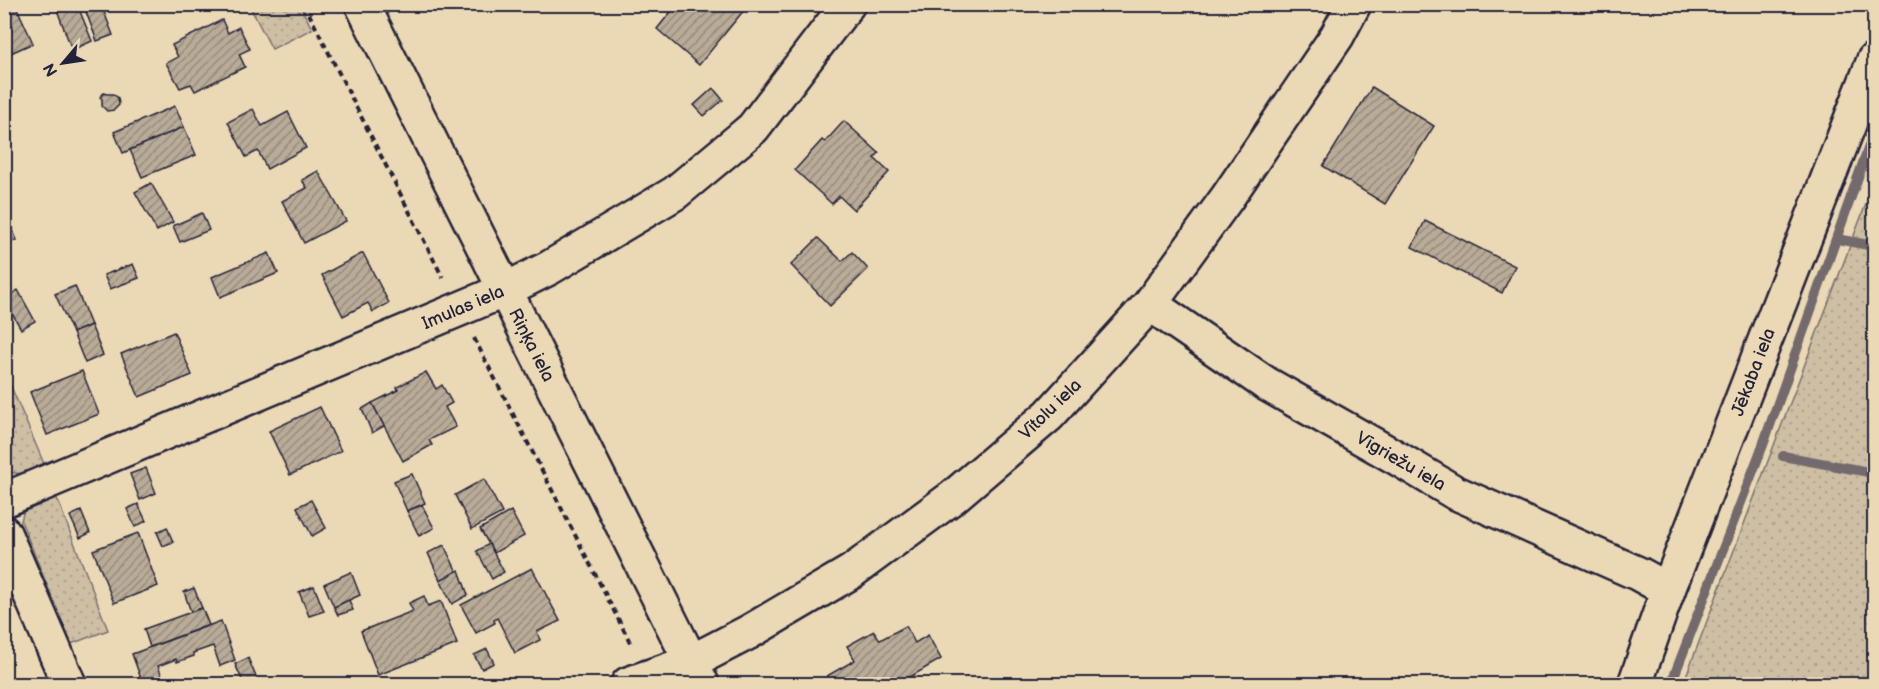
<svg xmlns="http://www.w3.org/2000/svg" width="1879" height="689" font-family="'Balsamiq Sans',sans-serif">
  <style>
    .green { fill: url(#green-dots); stroke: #787070; stroke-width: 1.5 }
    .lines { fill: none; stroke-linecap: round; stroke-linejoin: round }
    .stream { stroke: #726a6c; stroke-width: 10 }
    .building { fill: url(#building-hatch); stroke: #22223b; stroke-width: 1.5 }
    .minor-casing { stroke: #22223b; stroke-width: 38 }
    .path { stroke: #22223b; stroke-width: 4; stroke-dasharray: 6 4.5; stroke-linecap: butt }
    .minor { stroke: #ebd9b6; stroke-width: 33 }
    .labels { text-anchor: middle; stroke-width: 5; stroke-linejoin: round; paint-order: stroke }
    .street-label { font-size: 18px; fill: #22223b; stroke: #ebd9b6 }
  </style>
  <defs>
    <pattern id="green-dots" width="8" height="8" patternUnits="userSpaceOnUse" patternTransform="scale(1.5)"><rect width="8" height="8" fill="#cebea4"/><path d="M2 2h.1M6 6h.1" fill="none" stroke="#b1a38e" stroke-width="1.8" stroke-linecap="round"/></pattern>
    <pattern id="building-hatch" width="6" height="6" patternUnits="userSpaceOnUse" patternTransform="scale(1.5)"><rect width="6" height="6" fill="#b9ab97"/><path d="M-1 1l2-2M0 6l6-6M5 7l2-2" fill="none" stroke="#968b7c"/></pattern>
  </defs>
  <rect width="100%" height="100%" fill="#ebd9b6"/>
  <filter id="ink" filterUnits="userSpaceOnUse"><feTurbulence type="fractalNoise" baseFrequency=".0167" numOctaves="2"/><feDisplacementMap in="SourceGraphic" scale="12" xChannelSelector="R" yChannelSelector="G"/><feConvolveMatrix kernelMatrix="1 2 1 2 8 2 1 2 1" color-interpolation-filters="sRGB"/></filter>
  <g filter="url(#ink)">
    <g class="green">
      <polygon points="249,5 300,5 312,29 272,49"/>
      <polygon points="1874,183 1874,684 1683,684"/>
      <polygon points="4,370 45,466 25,474 5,472"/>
      <polygon points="53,488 108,630 71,644 21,521 25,506"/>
    </g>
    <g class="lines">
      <g class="stream">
        <polyline points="1842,240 1874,246"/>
        <polyline points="1783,456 1874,473"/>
        <polyline points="1671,684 1763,445 1874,132"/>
      </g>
    </g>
    <g class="building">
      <polygon points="71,4 77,4 92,41 72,50 57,10"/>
      <polygon points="83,4 101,4 113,35 97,41"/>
      <polygon points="677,4 749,4 699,65 657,29"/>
      <polygon points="17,8 33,43 4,56 4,13"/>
      <polygon points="222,20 228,33 239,27 250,49 239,54 245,67 195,91 191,84 180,88 166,63 178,57 172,45"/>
      <polygon points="1372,87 1434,126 1385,204 1323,166"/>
      <polygon points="713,88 723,100 704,116 694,105"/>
      <polygon points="104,93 106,94 113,94 118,98 119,105 114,110 107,111 102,106 102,99 100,97"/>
      <polygon points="175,106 184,127 123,153 114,132"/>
      <polygon points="253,109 262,126 288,112 306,148 267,169 258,151 246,157 228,122"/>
      <polygon points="844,121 879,153 874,158 889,172 854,210 839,196 832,204 795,170 822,140 825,142"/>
      <polygon points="184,127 196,155 142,177 130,150"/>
      <polygon points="318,171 346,221 304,243 282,201 307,188 302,180"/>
      <polygon points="151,183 173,222 157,231 135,192"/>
      <polygon points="4,209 17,240 4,245"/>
      <polygon points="202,213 209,230 180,242 173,226"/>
      <polygon points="1425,221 1515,266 1502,293 1412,247"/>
      <polygon points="818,238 842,261 852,252 868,269 830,306 791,265"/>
      <polygon points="269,253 278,273 220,297 212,277"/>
      <polygon points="363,253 389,303 373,312 368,303 343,316 322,275"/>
      <polygon points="133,264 139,278 110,289 104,275"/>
      <polygon points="75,286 91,325 73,333 55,294"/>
      <polygon points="18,290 35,321 21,329 4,299"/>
      <polygon points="91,325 103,355 85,363 73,333"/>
      <polygon points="174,332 192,375 139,397 121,354"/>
      <polygon points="82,371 99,414 47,435 30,392"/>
      <polygon points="426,372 436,389 442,385 452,403 445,407 456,427 429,440 432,445 403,461 372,403 398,390 397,387"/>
      <polygon points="372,403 384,426 372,433 362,409"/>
      <polygon points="320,407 341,451 290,475 269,431"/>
      <polygon points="146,468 156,493 140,500 130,474"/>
      <polygon points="412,474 425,503 407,511 394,481"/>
      <polygon points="484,479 502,513 472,529 455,495"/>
      <polygon points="311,500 326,528 312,536 297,507"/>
      <polygon points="138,504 146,521 135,527 127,509"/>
      <polygon points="422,505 434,528 419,536 407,511"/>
      <polygon points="81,511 90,533 80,538 70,516"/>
      <polygon points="511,511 524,536 494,553 480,529"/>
      <polygon points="167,527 173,542 163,546 157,532"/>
      <polygon points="138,533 158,586 114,603 93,550"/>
      <polygon points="489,544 504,572 492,579 477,551"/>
      <polygon points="444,545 457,572 440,580 428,553"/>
      <polygon points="532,568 560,621 537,632 540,640 515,653 497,618 494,620 495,623 476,633 461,605"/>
      <polygon points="459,570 468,595 452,604 440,580"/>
      <polygon points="351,572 360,595 334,607 324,584"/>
      <polygon points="314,586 324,611 309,616 299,592"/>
      <polygon points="194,588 202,608 191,612 184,592"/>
      <polygon points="424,596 428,606 441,601 457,644 378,675 361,631 413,611 409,603"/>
      <polygon points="349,600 353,610 338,615 334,607"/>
      <polygon points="202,608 209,625 150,647 144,629"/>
      <polygon points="221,621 235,660 220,666 213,646 193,653 194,656 177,662 176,659 158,666 165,684 143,684 132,654"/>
      <polygon points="906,626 915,643 928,635 941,659 898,684 832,684 827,676 855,660 847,646 874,631 880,640"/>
      <polygon points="487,649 494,663 482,669 474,655"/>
      <polygon points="248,658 259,684 244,684 235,664"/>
    </g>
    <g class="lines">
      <g class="minor-casing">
        <g id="minor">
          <polyline points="362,4 702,684"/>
          <polyline points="1150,304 1265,383 1397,458 1454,492 1639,574 1668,590"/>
          <polyline points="4,500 505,290 549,268 675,193 740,139 753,128 848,4"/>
          <polyline points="4,533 69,684"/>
          <polyline points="628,684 691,662 749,632 851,572 953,497 1049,415 1150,304 1227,198 1337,36 1354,4"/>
          <polyline points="1635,684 1668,590 1874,60"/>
        </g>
      </g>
      <g class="path">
        <polyline points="304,4 443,278"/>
        <polyline points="474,338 632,646"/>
      </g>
      <use href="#minor" class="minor"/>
    </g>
  </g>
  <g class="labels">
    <g class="street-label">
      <text transform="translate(463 307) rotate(-23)" y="6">Imulas iela</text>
      <text transform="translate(532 345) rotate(63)" y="6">Riņķa iela</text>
      <text transform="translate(1753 372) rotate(-69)" y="6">Jēkaba iela</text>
      <text transform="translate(1050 409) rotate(-44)" y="6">Vītolu iela</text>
      <text transform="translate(1401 461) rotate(30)" y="6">Vīgriežu iela</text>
    </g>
  </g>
  <rect width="1879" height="689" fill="none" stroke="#ebd9b6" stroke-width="24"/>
  <rect x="12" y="12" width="1855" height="665" fill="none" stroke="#22223b" stroke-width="2" filter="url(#ink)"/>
  <g transform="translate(63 63) rotate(241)" stroke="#ebd9b6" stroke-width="4.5" paint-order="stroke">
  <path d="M0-4.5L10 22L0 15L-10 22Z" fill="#22223b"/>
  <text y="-9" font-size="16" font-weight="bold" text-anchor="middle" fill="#22223b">N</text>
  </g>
</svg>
